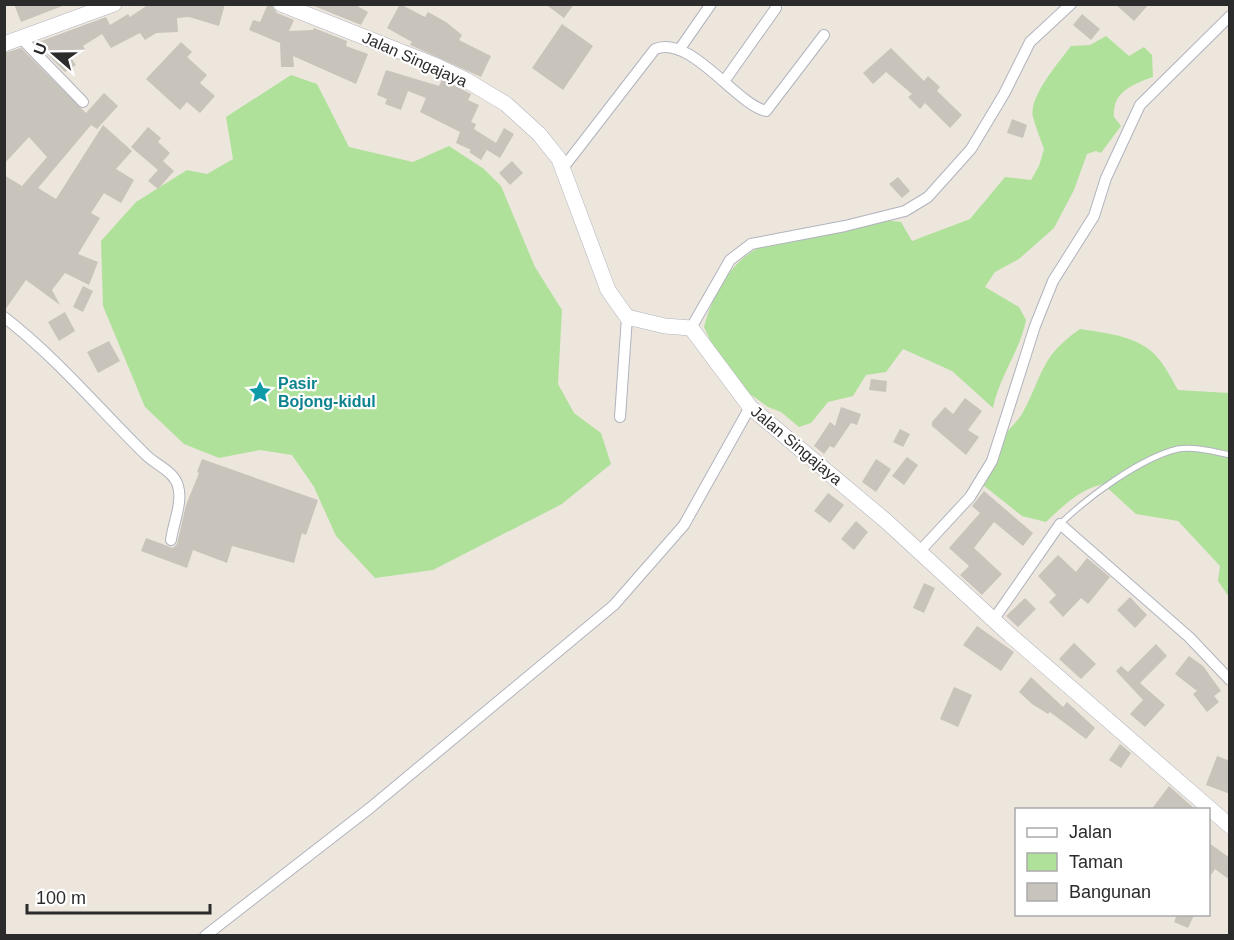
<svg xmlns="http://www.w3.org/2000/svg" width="1234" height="940" font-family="Arial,sans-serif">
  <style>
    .green { fill: #b0e19b }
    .building { fill: #c8c4bb }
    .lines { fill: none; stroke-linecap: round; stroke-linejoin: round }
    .lane-casing { stroke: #b1b3be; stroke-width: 7 }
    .street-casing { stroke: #b1b3be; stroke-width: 12 }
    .secondary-casing { stroke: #b1b3be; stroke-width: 16 }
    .lane { stroke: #fff; stroke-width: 5 }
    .street { stroke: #fff; stroke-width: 10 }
    .secondary { stroke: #fff; stroke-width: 15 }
    .labels { text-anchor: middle; stroke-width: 4.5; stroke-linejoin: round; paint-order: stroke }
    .street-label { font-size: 16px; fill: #2b2b2b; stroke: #fff }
    .culture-label { font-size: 16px; font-weight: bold; fill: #0d838f; stroke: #fff; text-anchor: start }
  </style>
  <rect width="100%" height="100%" fill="#ece6dd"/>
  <g class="green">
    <path d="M1106 36 1129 56 1144 47 1152 55 1153 77C1133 84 1112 92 1114 117L1121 126 1101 153 1096 151 1087 154 1074 190 1054 228 1019 259 995 272 985 287 1019 307 1026 320C1020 351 999 377 993 408L952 371 903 349 886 372 866 375 853 396 828 402 811 423 799 427 781 412 768 407 750 394 716 353 704 327C713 294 730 261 762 246L885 220 901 222 912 241 970 219 1005 177 1031 180 1039 166 1044 149C1040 138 1036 128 1033 117 1028 97 1060 61 1071 46L1090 45Z"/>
    <polygon points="291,75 317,84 349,147 413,162 449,146 484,169 501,186 535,267 562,310 558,384 574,413 601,433 611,464 562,504 433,570 375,578 336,536 314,487 292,455 260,450 219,458 184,444 145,407 103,306 101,241 136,202 187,170 207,174 233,159 226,117"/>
    <path d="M1080 329C1106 333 1140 336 1158 358 1166 367 1172 380 1178 390L1229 393V597L1218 581 1220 566 1178 521 1136 514 1103 484C1079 490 1064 505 1046 522L1022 516 983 485C994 472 998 454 1004 438 1008 428 1018 422 1023 412 1044 373 1040 357 1080 329Z"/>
  </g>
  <g class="building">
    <polygon points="14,4 65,4 65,5 21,22"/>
    <polygon points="149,4 225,4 219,26 189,17 177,18 178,32 156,33 145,40 140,33 111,48 102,34 83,46 85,49 71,58 76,65 65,72 36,43 106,17 110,25 128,14 130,17"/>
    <polygon points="268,4 271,4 277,13 294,20 289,31 313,30 314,28 347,41 346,46 368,54 356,84 293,56 294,67 281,67 280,43 249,30 253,20 260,22"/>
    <polygon points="309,4 354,4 368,12 361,25"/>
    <polygon points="400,4 425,17 428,12 446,22 462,35 459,40 491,56 481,77 410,45 412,42 387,28"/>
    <polygon points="545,4 574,4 564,18"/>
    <polygon points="1115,4 1149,4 1134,21"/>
    <polygon points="1082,14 1100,29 1091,40 1073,25"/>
    <polygon points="562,24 593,46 563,90 532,68"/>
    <polygon points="181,42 192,52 187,57 207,75 200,83 215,96 200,113 187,102 180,110 146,79"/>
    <polygon points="21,48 86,113 104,93 118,106 97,129 91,125 38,188 56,199 103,125 132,151 116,169 134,180 121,203 104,193 91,213 100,218 78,254 98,262 89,285 65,273 52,290 60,305 26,280 5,310 4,175 22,186 47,157 29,137 4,164 4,53"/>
    <polygon points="891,48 924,81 928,76 940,87 937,91 962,115 950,128 925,103 920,109 908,97 912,94 886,72 873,84 863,73"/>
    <polygon points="386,70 439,86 442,79 471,94 468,100 479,105 471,122 476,124 474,129 496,143 504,128 514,134 500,158 487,150 481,160 469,152 471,150 456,143 460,132 420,112 426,98 408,91 401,110 385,104 387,99 377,95"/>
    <polygon points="1012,119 1027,125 1023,138 1007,133"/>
    <polygon points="148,127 161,138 158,142 170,153 163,161 174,171 158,189 148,181 158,170 131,147"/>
    <polygon points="512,161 523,173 510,185 499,173"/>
    <polygon points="898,177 910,191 902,198 889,184"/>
    <polygon points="83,286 93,291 83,312 73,307"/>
    <polygon points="65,312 75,331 59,341 48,322"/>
    <polygon points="109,341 120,361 98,373 87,352"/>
    <polygon points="871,379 887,381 886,392 869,390"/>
    <polygon points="965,398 982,411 968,430 979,437 966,455 932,426 932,422 945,407 953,414"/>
    <polygon points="841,407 861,414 857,425 851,423 834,448 830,446 824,454 814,446 830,422 835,426"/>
    <polygon points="900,429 910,434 903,447 893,442"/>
    <polygon points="907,457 918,465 904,485 892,476"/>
    <polygon points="202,459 318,500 306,535 302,533 294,563 232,546 227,563 193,550 187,568 141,551 146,538 173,548 177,544 186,505 199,473 197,472"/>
    <polygon points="876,459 891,469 876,492 862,482"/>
    <polygon points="984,491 1033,533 1023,546 994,522 974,548 1002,574 982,595 960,575 969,566 949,548 980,513 972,506"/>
    <polygon points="828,493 844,505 830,523 814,511"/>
    <polygon points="856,521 868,532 854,550 841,539"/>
    <polygon points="1058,555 1076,572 1087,558 1110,577 1088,604 1081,598 1063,617 1049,602 1056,595 1038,576"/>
    <polygon points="924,583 935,588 924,613 913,608"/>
    <polygon points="1130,597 1147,615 1135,628 1117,610"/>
    <polygon points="1025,598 1036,609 1018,627 1006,616"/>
    <polygon points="977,626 1014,652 1001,671 963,645"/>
    <polygon points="1074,643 1096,664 1081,679 1059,659"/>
    <polygon points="1156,644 1167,656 1140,683 1165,705 1145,727 1130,714 1143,700 1116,671 1121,666 1128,672"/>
    <polygon points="1189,656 1203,666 1221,691 1214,696 1219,702 1207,712 1193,694 1197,691 1175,674"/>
    <polygon points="1031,677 1063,707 1067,702 1095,728 1086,739 1050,712 1048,714 1032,704 1019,692"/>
    <polygon points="954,687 972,695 958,727 940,719"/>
    <polygon points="1120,744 1131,753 1121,768 1109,760"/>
    <polygon points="1217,756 1230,761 1230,794 1206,785"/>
    <polygon points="1169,786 1196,810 1151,810"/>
    <polygon points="1209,843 1230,858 1230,880 1215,869 1209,878"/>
    <polygon points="1177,915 1194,915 1188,928 1174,922"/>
  </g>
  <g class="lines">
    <g class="lane-casing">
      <path id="lane" d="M1060 524C1088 497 1140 458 1178 449 1193 446 1215 452 1230 455"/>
    </g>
    <g class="street-casing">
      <g id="street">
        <polyline points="20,37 83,102"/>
        <polyline points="679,50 711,4"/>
        <polyline points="725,80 776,8"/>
        <path d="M563 168 655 49C690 34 736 104 766 111L824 35"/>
        <path d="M4 317C57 358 99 409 146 455 156 465 174 471 178 486 183 502 173 524 171 540"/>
        <polyline points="691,328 730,260 751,244 845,226 905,211 928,197 971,149 1004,94 1030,42 1071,4"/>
        <polyline points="620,417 627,317"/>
        <polyline points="919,552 970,497 992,461 1035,326 1053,281 1094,216 1106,178 1140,105 1230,16"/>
        <polyline points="994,619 1060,524 1189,637 1230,680"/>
        <polyline points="205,936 370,808 614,605 684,525 750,407"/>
      </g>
    </g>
    <g class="secondary-casing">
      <g id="secondary">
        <polyline points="281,4 437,66 466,80 506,104 539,134 559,159 608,290 627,317 665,326 691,328 750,407 886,521 1010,635 1230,826"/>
        <polyline points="4,44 114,4"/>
      </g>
    </g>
    <use href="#lane" class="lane"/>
    <use href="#street" class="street"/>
    <use href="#secondary" class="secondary"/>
  </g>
  <defs>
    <g id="sight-bare" transform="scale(1.8)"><path d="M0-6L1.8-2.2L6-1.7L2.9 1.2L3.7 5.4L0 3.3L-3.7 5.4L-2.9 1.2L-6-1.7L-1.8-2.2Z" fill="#0f9aa8" stroke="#fff" stroke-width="2.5" paint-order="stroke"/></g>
  </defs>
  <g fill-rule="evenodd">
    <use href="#sight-bare" x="260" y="392"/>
  </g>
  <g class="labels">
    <g class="street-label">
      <text transform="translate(415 59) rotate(24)" y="6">Jalan Singajaya</text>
      <text transform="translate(797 445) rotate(40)" y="6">Jalan Singajaya</text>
    </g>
    <g class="culture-label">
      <text x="278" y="389">Pasir<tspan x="278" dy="18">Bojong-kidul</tspan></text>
    </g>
  </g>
  <rect width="1234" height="940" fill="none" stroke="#2b2b2b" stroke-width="12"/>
  <rect x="1015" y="808" width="195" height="108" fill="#ffffff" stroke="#aaaaaa" stroke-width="1.5"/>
  <rect x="1027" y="828" width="30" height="9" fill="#ffffff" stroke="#aaaaaa" stroke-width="1.5"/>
  <text x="1069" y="838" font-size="18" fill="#2b2b2b">Jalan</text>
  <rect x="1027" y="853" width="30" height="18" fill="#b0e19b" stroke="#aaaaaa" stroke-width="1.5"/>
  <text x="1069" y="868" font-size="18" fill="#2b2b2b">Taman</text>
  <rect x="1027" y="883" width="30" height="18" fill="#c8c4bb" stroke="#aaaaaa" stroke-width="1.5"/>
  <text x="1069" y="898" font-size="18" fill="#2b2b2b">Bangunan</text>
  <g transform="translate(54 54) rotate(290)" stroke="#ffffff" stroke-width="4.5" paint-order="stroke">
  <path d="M0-4.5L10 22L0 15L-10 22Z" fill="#2b2b2b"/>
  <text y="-9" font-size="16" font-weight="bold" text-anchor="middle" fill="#2b2b2b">U</text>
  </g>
  <path d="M27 904v9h183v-9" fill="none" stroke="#2b2b2b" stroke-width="3"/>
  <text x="36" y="904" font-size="18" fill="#2b2b2b" stroke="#ffffff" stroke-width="4.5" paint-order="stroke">100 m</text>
</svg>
